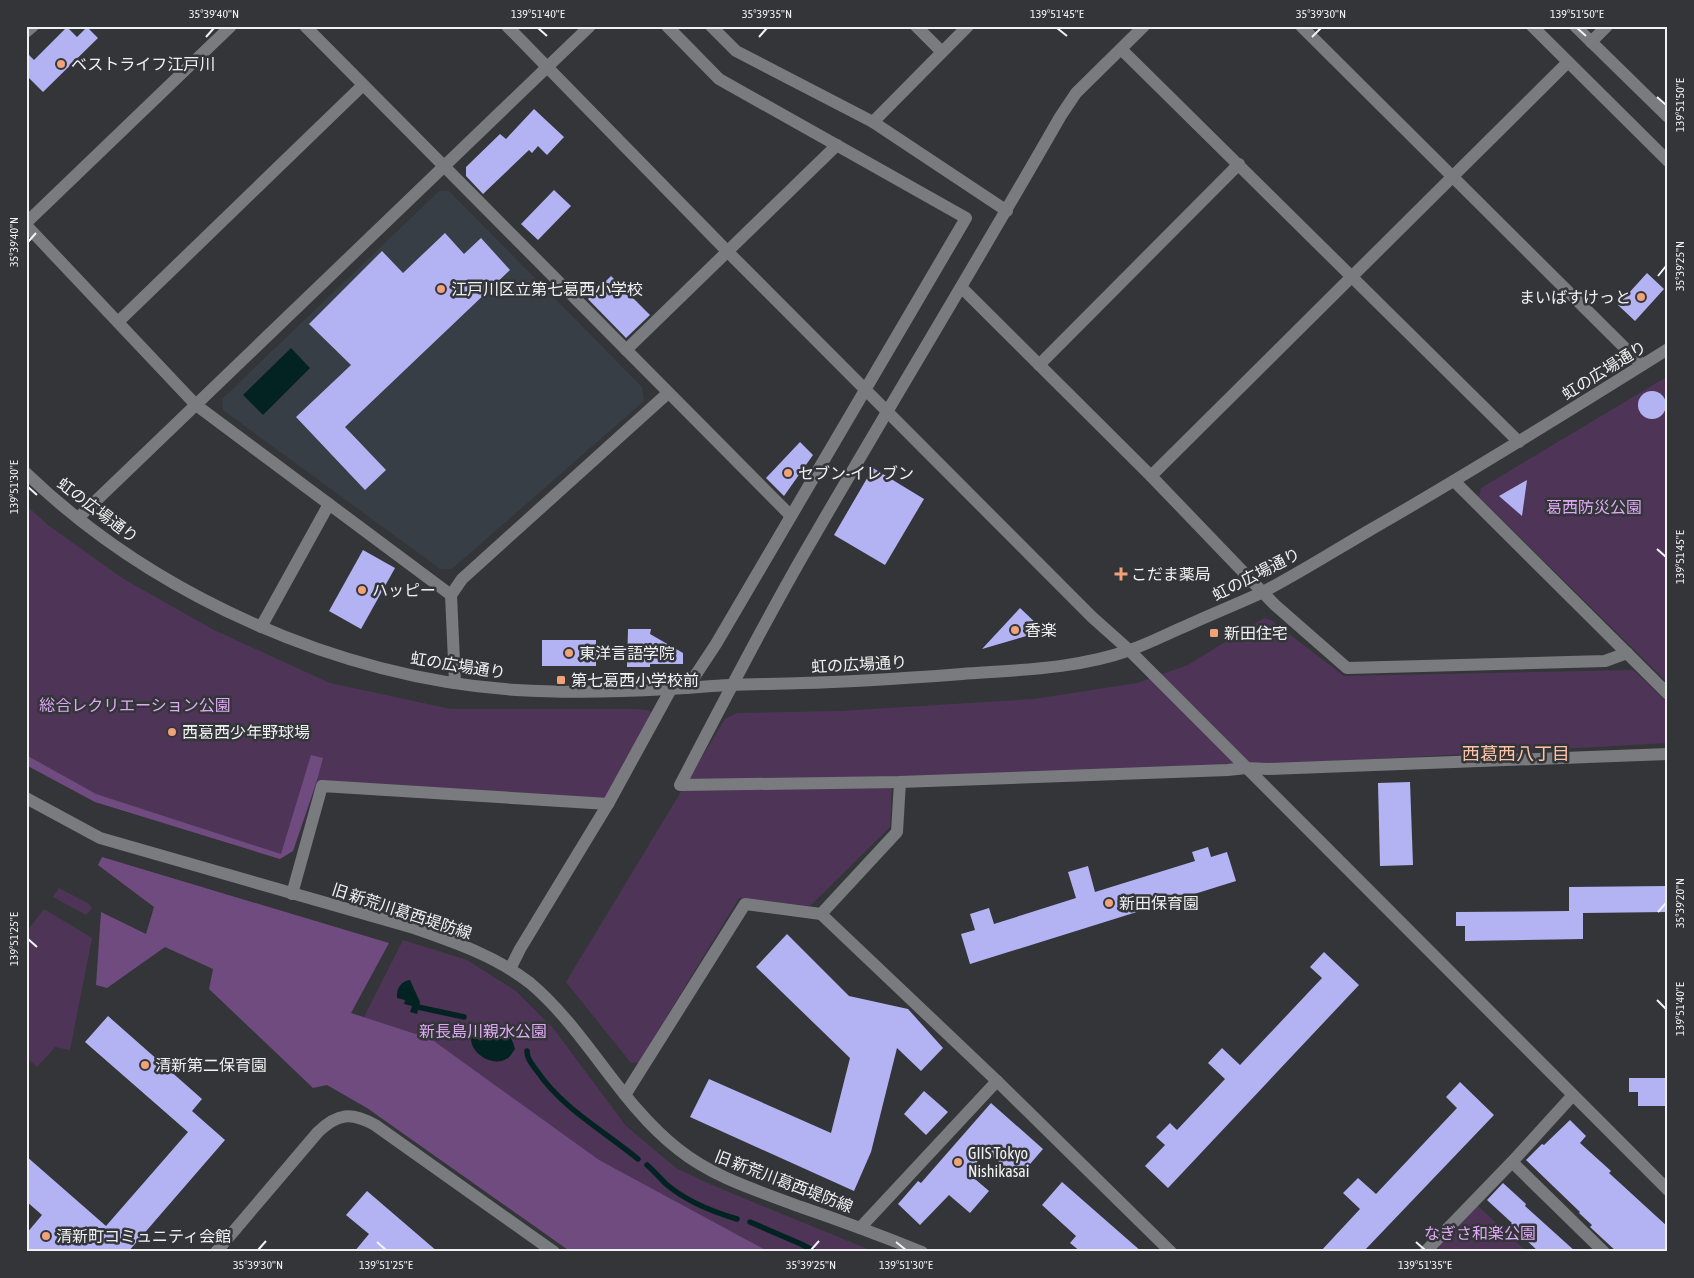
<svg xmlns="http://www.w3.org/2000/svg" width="1694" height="1278" font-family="'Asap Condensed','Noto Sans JP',sans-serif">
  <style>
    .built { fill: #383e46 }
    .green { fill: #4e3558 }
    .forest { fill: #704b7f }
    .water { fill: #032322 }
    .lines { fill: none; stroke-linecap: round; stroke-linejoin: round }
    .stream { stroke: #032322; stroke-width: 5.5 }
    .building { fill: #b3b3f4 }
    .minor { stroke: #797b7e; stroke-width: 12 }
    .ticks { fill: none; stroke: #f0f1f3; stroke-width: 2 }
    .poi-dot { fill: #f0a279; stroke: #333538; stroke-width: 2 }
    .labels { text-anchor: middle; stroke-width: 5; stroke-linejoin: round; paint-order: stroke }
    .poi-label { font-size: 16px; fill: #f0f1f3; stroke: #333538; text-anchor: start }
    .street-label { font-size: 16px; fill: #f0f1f3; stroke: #333538 }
    .park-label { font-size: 16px; fill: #dfa8f6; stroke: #333538 }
    .neighbourhood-label { font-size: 18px; fill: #ffc3a5; stroke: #333538 }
    .neatline { fill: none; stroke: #f0f1f3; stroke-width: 2 }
    .ticks-label { font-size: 12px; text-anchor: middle; fill: #f0f1f3 }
  </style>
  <rect width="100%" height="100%" fill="#333538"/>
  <polygon class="built" points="439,191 449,191 642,387 644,401 452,569 440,569 223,410 222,399"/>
  <g class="green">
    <polygon points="1668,376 1668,683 1479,497 1481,488"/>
    <polygon points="26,505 48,525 122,578 214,630 330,683 451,709 635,709 648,710 652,712 608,803 318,780 293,851 280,859 95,802 26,765"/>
    <polygon points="1264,618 1271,620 1344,676 1633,670 1668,703 1668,743 1266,765 892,781 890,827 810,906 739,898 639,1062 631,1063 566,982 725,719 737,713 840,711 1034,699 1137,683 1188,665"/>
    <polygon points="59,888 89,904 92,908 86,915 53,897"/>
    <polygon points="44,909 92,938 70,1050 55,1047 37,1067 26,1057 26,929 28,930"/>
    <polygon points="403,940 467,960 516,991 553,1028 626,1126 676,1168 714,1186 875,1252 729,1252 364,1017"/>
    <polygon points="1478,1206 1527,1252 1434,1252"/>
  </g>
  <g class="forest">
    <polygon points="26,755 96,794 281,854 311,755 323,758 317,780 293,851 280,859 95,802 26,765"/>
    <polygon points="102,857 389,943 351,1013 431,1039 599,1160 769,1252 571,1252 367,1108 327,1085 313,1088 209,989 213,969 165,947 107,988 96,985 101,912 146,934 154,907 98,865"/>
  </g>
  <g class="water">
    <polygon points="291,348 310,368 263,415 243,395"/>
    <path d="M410 980 420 1002 417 1014 410 1012 412 1006 404 1004 405 1000 397 998C396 989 401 981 410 980Z"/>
    <path d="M487 1023C502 1026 511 1033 515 1049 513 1051 511 1056 508 1058 486 1073 450 1035 487 1023Z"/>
  </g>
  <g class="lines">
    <g class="stream">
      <polyline points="418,1007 464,1017"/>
      <path d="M527 1051C527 1059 532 1064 537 1071 563 1109 603 1130 638 1159"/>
      <path d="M647 1165C654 1171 660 1178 666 1184 686 1201 713 1212 737 1219"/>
      <polyline points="750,1222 801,1244 816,1252"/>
    </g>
  </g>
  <g class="building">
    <polygon points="67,27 77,37 87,27 98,38 43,92 26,75 26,52 34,60"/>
    <polygon points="534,109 564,137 547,155 538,146 532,153 529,150 483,194 466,176 466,167 500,134 506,139"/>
    <polygon points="554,190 571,206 538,240 521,224"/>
    <polygon points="445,233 464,254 481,238 510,270 345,427 386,470 365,490 296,417 351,365 309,324 382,251 403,273"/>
    <polygon points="1647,273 1664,289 1635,321 1618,305"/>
    <polygon points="611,276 650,315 626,338 588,299"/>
    <circle cx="1652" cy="405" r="14"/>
    <polygon points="800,442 813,455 784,496 766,478"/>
    <polygon points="873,468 924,499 885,565 834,535"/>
    <polygon points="1527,480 1522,516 1499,496"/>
    <polygon points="363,550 395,568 361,629 329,611"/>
    <polygon points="1020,608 1038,625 1030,635 982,649"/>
    <polygon points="628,629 651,629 650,634 683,653 683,664 650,664 650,667 627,667"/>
    <rect x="542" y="640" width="54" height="26"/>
    <polygon points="1410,782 1413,865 1380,866 1378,783"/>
    <polygon points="1208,847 1211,857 1227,852 1236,881 970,964 961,934 975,930 970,914 989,908 994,924 1076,898 1068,872 1088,866 1095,892 1195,861 1192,852"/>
    <polygon points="1668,886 1668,912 1583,913 1583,939 1465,941 1465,926 1456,926 1456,912 1569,911 1569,887"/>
    <polygon points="787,934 849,996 908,1009 943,1048 921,1071 897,1048 871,1152 854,1191 690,1117 709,1079 831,1133 850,1058 756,967"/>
    <polygon points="1324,952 1359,985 1168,1188 1145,1166 1165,1145 1156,1137 1170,1123 1177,1130 1225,1079 1208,1063 1222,1048 1240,1065 1322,978 1310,967"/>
    <polygon points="108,1016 202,1099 192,1111 225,1140 128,1252 26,1252 26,1234 42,1215 26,1201 26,1156 106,1226 188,1132 85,1042"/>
    <polygon points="1629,1078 1668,1078 1668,1106 1638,1106 1638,1092 1629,1092"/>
    <polygon points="1460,1082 1494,1115 1363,1252 1320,1252 1360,1209 1343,1193 1358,1178 1376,1194 1457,1108 1446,1097"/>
    <polygon points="924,1091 948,1112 926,1135 904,1114"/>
    <polygon points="991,1103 1043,1149 1018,1178 986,1151 968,1173 989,1191 970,1213 949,1195 920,1225 898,1204 918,1181 921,1183"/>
    <polygon points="1570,1120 1586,1136 1580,1143 1611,1171 1609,1173 1668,1227 1668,1252 1617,1252 1590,1227 1592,1225 1579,1213 1580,1212 1526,1160 1542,1144 1544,1145"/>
    <polygon points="1062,1182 1142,1252 1081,1252 1070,1243 1076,1236 1042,1205"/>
    <polygon points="1503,1183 1526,1204 1525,1206 1576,1252 1539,1252 1524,1238 1511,1224 1512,1223 1487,1200"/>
    <polygon points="367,1191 438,1252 354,1252 369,1234 346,1215"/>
  </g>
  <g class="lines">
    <g class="minor">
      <polyline points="305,26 791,516"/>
      <polyline points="507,26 727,251 1092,617 1129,650 1668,1190"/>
      <polyline points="667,26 719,79 966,218 716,644 687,688"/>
      <polyline points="711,26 736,51 873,122 1007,211"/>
      <polyline points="916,26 942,52"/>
      <path d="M1144 26 1076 93 1060 117C979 259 894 398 812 540 765 620 723 703 680 785L900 782 1228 770 1246 768 1268 769 1668 754"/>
      <polyline points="1301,26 1642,365"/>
      <polyline points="1532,26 1668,161"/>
      <polyline points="1575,26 1668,117"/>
      <polyline points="26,32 33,26"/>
      <polyline points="1591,42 1607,26"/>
      <polyline points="1121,49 1519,442"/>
      <polyline points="873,122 968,26"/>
      <polyline points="26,223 231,26"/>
      <polyline points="26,225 196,405 451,595"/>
      <polyline points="962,288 1151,476 1275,605 1347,668 1605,661 1627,653"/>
      <polyline points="118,322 363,85"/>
      <polyline points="626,350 837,145"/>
      <polyline points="1039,365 1239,164"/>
      <path d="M26 473C154 596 339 678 516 690 566 693 617 692 668 689 689 688 709 686 730 685 754 684 778 684 802 683 855 682 909 678 962 674 1018 670 1077 669 1130 650 1150 643 1169 633 1188 625 1212 614 1237 604 1261 593 1298 574 1334 551 1370 530 1471 472 1569 411 1668 349"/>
      <polyline points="1151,476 1568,62"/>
      <polyline points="1454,481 1668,694"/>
      <polyline points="78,518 590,26"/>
      <polyline points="261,627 329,504"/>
      <polyline points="455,683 451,595 462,579 668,393"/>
      <path d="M26 798 100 838 414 928C454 942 496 956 530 983 587 1031 619 1103 678 1149 714 1178 759 1191 801 1207 842 1221 882 1236 922 1252"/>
      <polyline points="292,894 322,786 608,804"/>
      <polyline points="821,914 897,832 900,782"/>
      <polyline points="510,969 520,949 608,804 671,689"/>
      <polyline points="625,1095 745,904 821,914 997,1081 1171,1252"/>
      <polyline points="1512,1162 1604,1252"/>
      <polyline points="860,1228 997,1081"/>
      <path d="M216 1252 318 1132C338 1113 351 1112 375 1125L554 1252"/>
      <polyline points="1425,1252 1512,1162 1573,1095"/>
    </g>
  </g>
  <path class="ticks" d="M538 28 547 36M1057 28 1067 36M1577 28 1586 36M206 37 214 28M759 37 767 28M1312 37 1321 28M1657 97 1666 105M28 242 36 233M1658 276 1666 266M28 487 37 495M1657 549 1666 557M1658 912 1666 903M28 939 37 947M1657 1000 1666 1009M377 1242 386 1250M896 1242 906 1250M1416 1242 1425 1250M258 1250 266 1241M811 1250 819 1241"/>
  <g class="poi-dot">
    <circle cx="61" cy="64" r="5"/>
    <circle cx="441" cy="289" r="5"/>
    <circle cx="1641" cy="297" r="5"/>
    <circle cx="788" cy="473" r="5"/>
    <path d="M1118.5 566.5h5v5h5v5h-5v5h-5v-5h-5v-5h5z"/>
    <circle cx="362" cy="590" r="5"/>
    <circle cx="1015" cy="630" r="5"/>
    <rect x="1209" y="628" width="10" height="10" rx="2.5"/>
    <circle cx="569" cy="653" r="5"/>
    <rect x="556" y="675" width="10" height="10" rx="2.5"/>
    <circle cx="172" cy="732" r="5"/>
    <circle cx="1109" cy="903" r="5"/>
    <circle cx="145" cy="1065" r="5"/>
    <circle cx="958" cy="1162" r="5"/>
    <circle cx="46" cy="1236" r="5"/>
  </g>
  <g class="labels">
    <g class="poi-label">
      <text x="71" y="70">ベストライフ江戸川</text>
      <text x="451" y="295">江戸川区立第七葛西小学校</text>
      <text x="1631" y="303" text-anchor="end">まいばすけっと</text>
      <text x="798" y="479">セブン-イレブン</text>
      <text x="1131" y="580">こだま薬局</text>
      <text x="372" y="596">ハッピー</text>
      <text x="1025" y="636">香楽</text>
      <text x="1224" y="639">新田住宅</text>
      <text x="579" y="659">東洋言語学院</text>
      <text x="571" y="686">第七葛西小学校前</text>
      <text x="182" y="738">西葛西少年野球場</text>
      <text x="1119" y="909">新田保育園</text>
      <text x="155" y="1071">清新第二保育園</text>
      <text x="968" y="1159">GIIS Tokyo<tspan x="968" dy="18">Nishikasai</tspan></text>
      <text x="56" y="1242">清新町コミュニティ会館</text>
    </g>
    <g class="street-label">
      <text transform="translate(1604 370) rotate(-32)" y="6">虹の広場通り</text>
      <text transform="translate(98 510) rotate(37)" y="6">虹の広場通り</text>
      <text transform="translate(1256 574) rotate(-27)" y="6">虹の広場通り</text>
      <text transform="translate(859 664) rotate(-3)" y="6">虹の広場通り</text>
      <text transform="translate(458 665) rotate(9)" y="6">虹の広場通り</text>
      <text transform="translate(402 911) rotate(18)" y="6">旧 新荒川葛西堤防線</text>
      <text transform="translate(784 1181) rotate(21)" y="6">旧 新荒川葛西堤防線</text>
    </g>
    <g class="park-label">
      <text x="1594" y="513">葛西防災公園</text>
      <text x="135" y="711">総合レクリエーション公園</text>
      <text x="483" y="1037">新長島川親水公園</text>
      <text x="1480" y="1239">なぎさ和楽公園</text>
    </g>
    <g class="neighbourhood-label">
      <text x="1516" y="760">西葛西八丁目</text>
    </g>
  </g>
  <rect width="1694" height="1278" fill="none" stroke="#333538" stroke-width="55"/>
  <rect x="28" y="28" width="1638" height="1222" class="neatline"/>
  <g class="ticks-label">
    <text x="214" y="18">35°39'40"N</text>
    <text x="538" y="18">139°51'40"E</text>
    <text x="767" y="18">35°39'35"N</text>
    <text x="1057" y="18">139°51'45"E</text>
    <text x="1321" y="18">35°39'30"N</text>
    <text x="1577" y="18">139°51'50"E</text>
    <text transform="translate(1680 105) rotate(-90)" y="4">139°51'50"E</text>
    <text transform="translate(14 242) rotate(-90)" y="4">35°39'40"N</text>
    <text transform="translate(1680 266) rotate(-90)" y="4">35°39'25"N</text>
    <text transform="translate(14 487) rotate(-90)" y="4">139°51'30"E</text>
    <text transform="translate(1680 557) rotate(-90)" y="4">139°51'45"E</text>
    <text transform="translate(1680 903) rotate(-90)" y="4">35°39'20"N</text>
    <text transform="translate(14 939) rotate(-90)" y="4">139°51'25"E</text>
    <text transform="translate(1680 1009) rotate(-90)" y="4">139°51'40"E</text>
    <text x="258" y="1269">35°39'30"N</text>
    <text x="386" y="1269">139°51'25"E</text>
    <text x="811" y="1269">35°39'25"N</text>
    <text x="906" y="1269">139°51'30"E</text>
    <text x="1425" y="1269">139°51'35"E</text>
  </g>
</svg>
